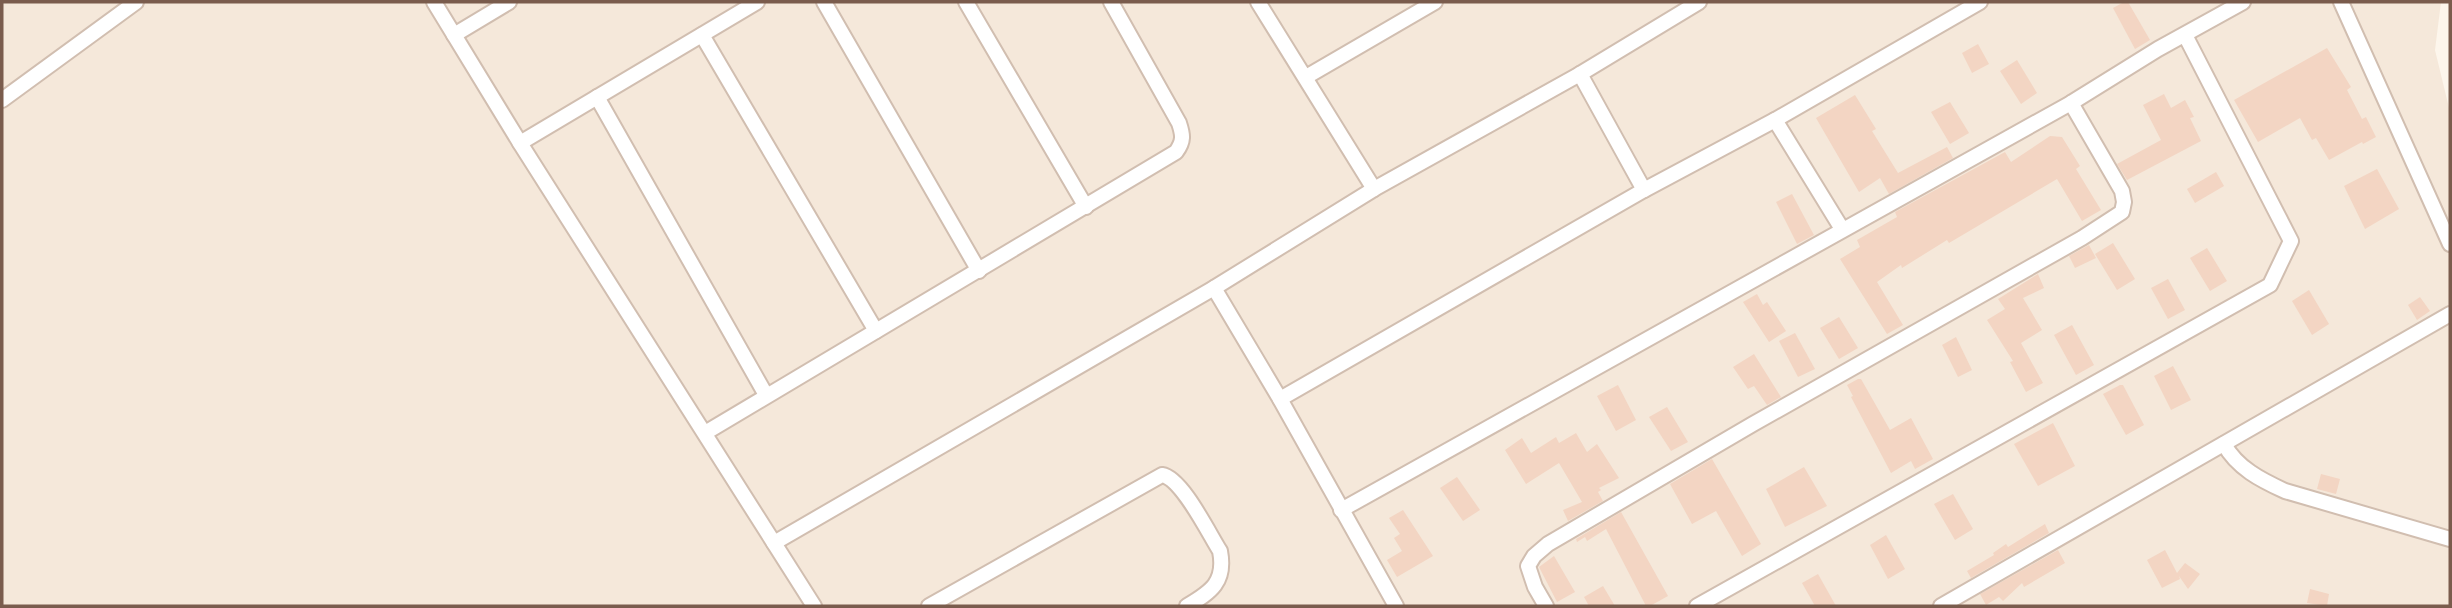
<svg xmlns="http://www.w3.org/2000/svg" width="2452" height="608" font-family="Rubik,sans-serif">
  <style>
    .residential { fill: #f5e8da }
    .building { fill: #f3d5c3 }
    .lines { fill: none; stroke-linecap: round; stroke-linejoin: round }
    .minor-casing { stroke: #d1beb0; stroke-width: 18 }
    .minor { stroke: #fff; stroke-width: 14 }
  </style>
  <rect width="100%" height="100%" fill="#fdf6ec"/>
  <polygon class="residential" points="2,2 2441,2 2435,50 2450,112 2450,606 2,606"/>
  <g class="building">
    <polygon points="2124,2 2128,2 2150,40 2135,49 2113,8"/>
    <polygon points="1978,44 1989,64 1972,73 1962,53"/>
    <polygon points="2327,48 2351,87 2347,90 2362,119 2366,117 2376,137 2363,144 2362,142 2329,160 2316,138 2312,140 2300,118 2258,142 2234,100"/>
    <polygon points="2017,60 2037,93 2021,104 2000,71"/>
    <polygon points="2164,94 2171,108 2185,100 2194,117 2190,118 2201,141 2127,180 2117,164 2161,140 2143,105"/>
    <polygon points="1855,95 1876,129 1872,131 1898,173 1947,147 1953,158 1889,194 1880,178 1859,192 1816,118"/>
    <polygon points="1950,102 1969,133 1950,144 1931,112"/>
    <polygon points="2050,136 2062,137 2080,166 2076,169 2101,210 2082,221 2057,179 1949,243 1947,240 1902,268 1901,265 1877,282 1903,325 1887,334 1840,259 1860,247 1857,240 1897,217 1895,212 2005,152 2011,162"/>
    <polygon points="2377,169 2399,209 2365,229 2344,186"/>
    <polygon points="2216,172 2224,186 2195,203 2187,189"/>
    <polygon points="1792,194 1814,235 1797,244 1776,202"/>
    <polygon points="2113,243 2135,279 2117,290 2095,254"/>
    <polygon points="2089,245 2096,258 2075,268 2069,256"/>
    <polygon points="2207,248 2227,281 2210,291 2190,258"/>
    <polygon points="2038,274 2044,288 2023,298 2042,330 2021,343 2043,383 2026,392 2010,362 2013,361 1987,320 2005,309 1998,299"/>
    <polygon points="2168,279 2185,310 2168,319 2151,288"/>
    <polygon points="2309,290 2329,324 2312,335 2292,301"/>
    <polygon points="1757,294 1763,305 1767,302 1786,331 1769,342 1743,302"/>
    <polygon points="2420,297 2430,311 2417,320 2408,305"/>
    <polygon points="1839,317 1858,348 1839,359 1820,328"/>
    <polygon points="2072,325 2094,365 2076,375 2054,335"/>
    <polygon points="1795,333 1815,369 1798,377 1779,341"/>
    <polygon points="1956,337 1972,370 1958,377 1942,345"/>
    <polygon points="1754,354 1781,397 1767,405 1754,386 1748,389 1733,367"/>
    <polygon points="2173,366 2191,400 2171,410 2154,376"/>
    <polygon points="1858,379 1861,379 1890,430 1911,418 1933,459 1915,469 1911,461 1891,473 1851,397 1853,396 1847,385"/>
    <polygon points="1618,385 1636,420 1616,431 1597,396"/>
    <polygon points="2120,385 2123,385 2144,425 2126,435 2103,394"/>
    <polygon points="1667,407 1688,442 1671,451 1649,417"/>
    <polygon points="2053,423 2075,466 2038,486 2014,444"/>
    <polygon points="1576,433 1587,452 1597,444 1619,478 1599,488 1601,490 1598,492 1603,501 1568,521 1563,510 1582,502 1559,463 1526,484 1505,450 1522,438 1531,453 1556,437 1559,443"/>
    <polygon points="1712,459 1761,544 1742,556 1716,511 1692,524 1670,484"/>
    <polygon points="1804,467 1827,506 1785,527 1766,489"/>
    <polygon points="2321,474 2340,479 2336,494 2317,489"/>
    <polygon points="1457,477 1480,510 1463,521 1440,488"/>
    <polygon points="1953,494 1973,529 1955,540 1934,504"/>
    <polygon points="1403,510 1433,556 1397,577 1387,560 1402,551 1394,538 1400,534 1389,518"/>
    <polygon points="1621,512 1668,596 1650,606 1646,606 1606,529 1587,541 1585,537 1577,542 1576,539"/>
    <polygon points="2045,524 2049,533 1971,578 1967,571 1994,555 1993,553 2006,544 2008,547"/>
    <polygon points="1886,535 1905,569 1888,579 1870,545"/>
    <polygon points="2058,550 2065,563 2024,587 2022,583 2003,601 1999,597 1986,605 1980,594"/>
    <polygon points="2165,550 2177,573 2185,563 2200,574 2188,589 2179,576 2180,579 2162,588 2147,560"/>
    <polygon points="1554,556 1575,592 1557,602 1539,567"/>
    <polygon points="1818,574 1836,606 1815,606 1802,583"/>
    <polygon points="1603,586 1615,606 1589,606 1584,597"/>
    <polygon points="2310,589 2329,594 2327,606 2307,603"/>
  </g>
  <g class="lines">
    <g class="minor-casing">
      <g id="minor">
        <polyline points="434,2 520,143 814,606"/>
        <polyline points="824,2 979,271"/>
        <polyline points="966,2 1086,207"/>
        <polyline points="1258,2 1374,189"/>
        <polyline points="2341,2 2450,244"/>
        <polyline points="454,35 509,2"/>
        <polyline points="702,35 876,331"/>
        <polyline points="1580,74 1644,190"/>
        <polyline points="1306,77 1435,2"/>
        <polyline points="597,97 766,395"/>
        <polyline points="2,100 136,2"/>
        <polyline points="1775,120 1842,229"/>
        <polyline points="520,143 757,2"/>
        <polyline points="1214,288 1280,399 1396,606"/>
        <polyline points="1280,399 1644,190 1775,120 1980,2"/>
        <path d="M705 433 1176 152C1184 141 1183 135 1179 123L1111 2"/>
        <path d="M2224 444C2237 468 2261 480 2285 491L2450 539"/>
        <polyline points="1341,510 2071,103 2158,49 2243,2"/>
        <polyline points="774,543 1214,288 1374,189 1580,74 1699,2"/>
        <path d="M929 606 1162 475C1182 478 1209 534 1220 551 1226 582 1211 592 1187 606"/>
        <polyline points="1546,606 1535,587 1528,566 1534,556 1548,544 1753,424 2082,238 2122,212 2124,202 2122,191 2071,103"/>
        <polyline points="1697,606 2270,285 2291,241 2185,35"/>
        <polyline points="1941,606 2450,314"/>
      </g>
    </g>
    <use href="#minor" class="minor"/>
  </g>
  <rect width="2452" height="608" fill="none" stroke="#7a5c4d" stroke-width="7"/>
</svg>
